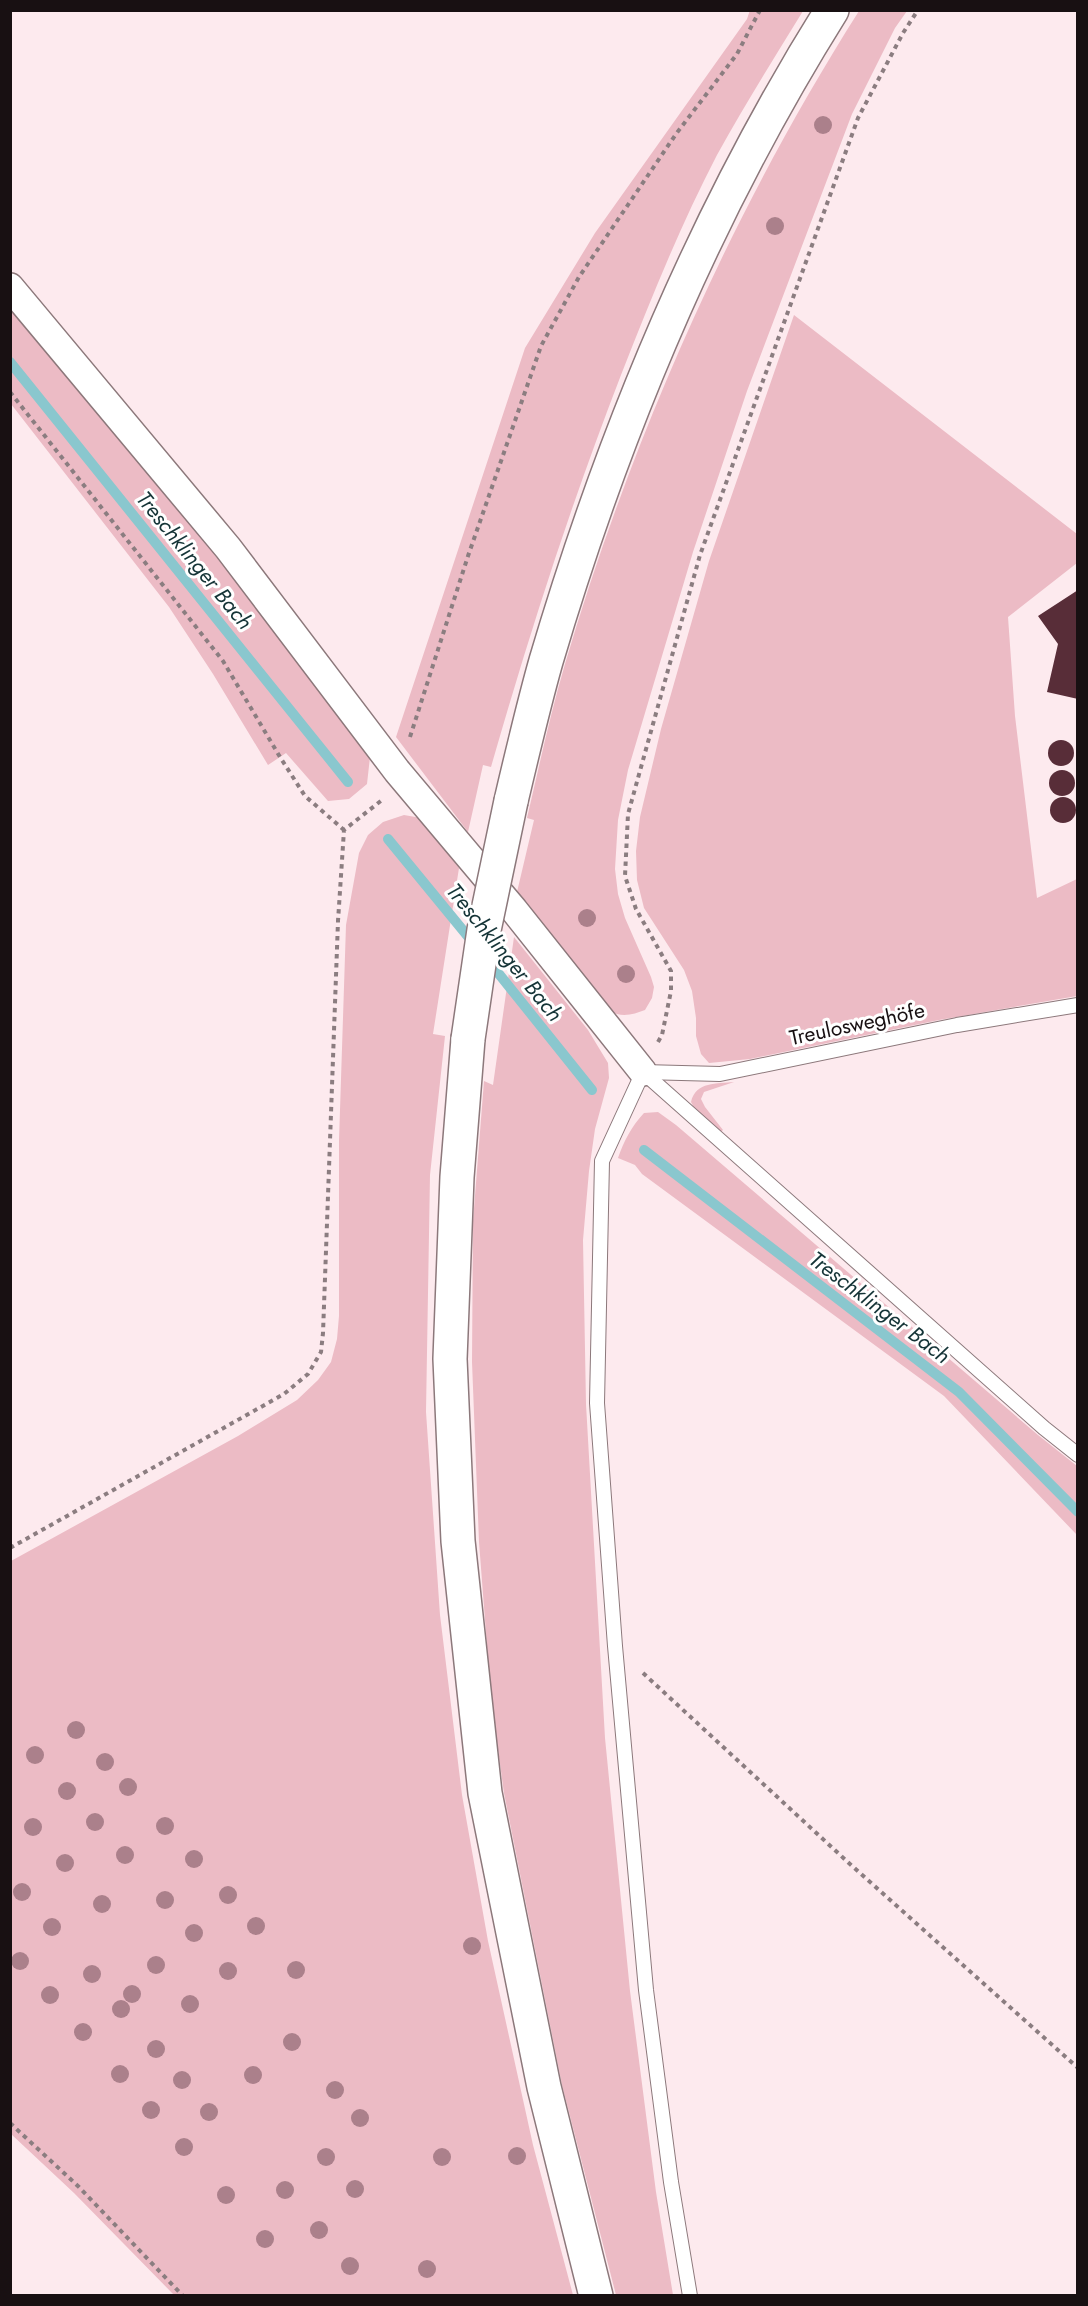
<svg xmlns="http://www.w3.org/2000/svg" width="1088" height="2306" font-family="Jost,sans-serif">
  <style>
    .green { fill: #ecbbc5 }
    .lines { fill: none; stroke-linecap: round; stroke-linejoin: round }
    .stream { stroke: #8ac7ce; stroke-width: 10 }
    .building { fill: #582d38 }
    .service-casing { stroke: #8c787b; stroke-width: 16 }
    .minor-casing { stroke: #8c787b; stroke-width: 30 }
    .secondary-casing { stroke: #8c787b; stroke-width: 36 }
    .path { stroke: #8b7d80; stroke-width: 4; stroke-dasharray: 4.5 4.5; stroke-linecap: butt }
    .service { stroke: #fff; stroke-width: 14 }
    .minor { stroke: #fff; stroke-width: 27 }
    .secondary { stroke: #fff; stroke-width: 33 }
    .secondary-bridge-casing { stroke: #8c787b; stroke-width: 36; stroke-linecap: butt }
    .secondary-bridge { stroke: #fff; stroke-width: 33 }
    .tree { fill: #ab808b }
    .labels { text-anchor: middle; stroke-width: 6; stroke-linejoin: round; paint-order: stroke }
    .street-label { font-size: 21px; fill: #181012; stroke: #fff }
    .water-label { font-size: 22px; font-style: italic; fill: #153437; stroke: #fff }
  </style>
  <rect width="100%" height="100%" fill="#fdeaee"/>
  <g class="green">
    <path d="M750 10 803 11C774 58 744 106 717 155 680 226 650 301 621 375 571 504 529 634 491 767L483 765 468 832 396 737 525 348 595 233 747 19Z"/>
    <path d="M859 11H907L895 28 852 114 747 391 693 552 628 770 618 820 615 869 618 894 625 918 651 977 654 987 652 998 645 1010C636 1013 627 1017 617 1014 598 1008 533 914 517 892L534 820 527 818C539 767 550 715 565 664 632 437 732 211 859 11Z"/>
    <path d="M10 307C136 452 257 602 370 757L367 784 349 799 328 801 286 753 268 765 213 674 169 607 11 404Z"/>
    <polygon points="794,315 1077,534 1077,563 1008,617 1015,716 1037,898 1077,879 1077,996 939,1020 750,1059 709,1063 701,1054 696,1036 696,1018 692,991 684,970 644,908 637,880 636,851 640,817 661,729 709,561"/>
    <polygon points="404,815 421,818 459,868 433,1034 445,1036 430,1175 426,1412 440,1615 462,1795 488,1941 533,2145 573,2295 174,2295 74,2193 11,2134 11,1561 238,1436 297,1400 318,1380 331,1362 337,1339 339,1316 339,1141 346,925 359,853 368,835 383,822"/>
    <polygon points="514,937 588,1030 608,1063 609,1078 595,1129 589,1171 583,1240 586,1404 605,1738 630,1991 656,2192 673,2295 616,2295 562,2085 504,1793 491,1698 479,1542 472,1362 473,1221 484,1081 493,1085"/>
    <path d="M734 1082 704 1092 701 1099 705 1107 723 1130 718 1134 696 1111 691 1102C696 1081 717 1084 734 1082Z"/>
    <path d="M658 1112 676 1125 1038 1435 1077 1466V1535L944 1396 642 1174 635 1165 618 1158C624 1141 631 1127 644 1113Z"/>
  </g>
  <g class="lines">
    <g class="stream">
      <polyline points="10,362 348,782"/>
      <polyline points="388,839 475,945"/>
      <polyline points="487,959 592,1090"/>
      <polyline points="644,1150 959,1392 1078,1512"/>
    </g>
  </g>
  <g class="building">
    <polygon points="1078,590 1078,699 1047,692 1058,644 1038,616"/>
    <circle cx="1061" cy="753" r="13"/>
    <circle cx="1062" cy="783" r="13"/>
    <circle cx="1063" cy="810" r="13"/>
  </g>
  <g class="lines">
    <g class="service-casing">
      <g id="service">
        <polyline points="643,1072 602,1161 597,1403 615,1646 646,1990 671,2182 690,2296"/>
        <polyline points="643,1072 1044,1428 1078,1455"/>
        <polyline points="643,1072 720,1074 957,1025 1078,1005"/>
      </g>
    </g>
    <g class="minor-casing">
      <polyline id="minor" points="10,287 228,548 397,771 514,910 643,1072"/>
    </g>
    <g class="secondary-casing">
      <g id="secondary">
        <path d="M511 801C522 754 533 707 546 661 613 434 706 211 832 10"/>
        <polyline points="468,1039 457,1177 450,1359 458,1541 485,1793 544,2087 596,2296"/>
      </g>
    </g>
    <g class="path">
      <polyline points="10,392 223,661 280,757 305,796 344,830"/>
      <polyline points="410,737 468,556 541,346 579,277 676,134 737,54 760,10"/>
      <polyline points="658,1042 662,1035 671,991 671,971 636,909 625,876 628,814 700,555 858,118 903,33 918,10"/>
      <polyline points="10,1548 284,1394 308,1374 321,1352 323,1333 338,921 344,830 382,800"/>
      <polyline points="643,1673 851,1865 1078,2068"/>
      <polyline points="10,2123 79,2187 183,2296"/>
    </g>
    <use href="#service" class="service"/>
    <use href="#minor" class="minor"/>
    <use href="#secondary" class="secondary"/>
    <g class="secondary-bridge-casing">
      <polyline id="secondary-bridge" points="468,1039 484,930 511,801"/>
    </g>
    <use href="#secondary-bridge" class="secondary-bridge"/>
  </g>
  <g class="tree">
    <circle cx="823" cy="125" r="9"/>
    <circle cx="775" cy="226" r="9"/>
    <circle cx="587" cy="918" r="9"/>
    <circle cx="626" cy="974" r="9"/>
    <circle cx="76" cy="1730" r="9"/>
    <circle cx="35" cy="1755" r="9"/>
    <circle cx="105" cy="1762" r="9"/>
    <circle cx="128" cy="1787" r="9"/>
    <circle cx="67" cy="1791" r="9"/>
    <circle cx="95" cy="1822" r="9"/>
    <circle cx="165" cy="1826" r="9"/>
    <circle cx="33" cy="1827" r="9"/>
    <circle cx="125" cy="1855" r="9"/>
    <circle cx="194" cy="1859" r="9"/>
    <circle cx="65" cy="1863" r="9"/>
    <circle cx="22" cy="1892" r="9"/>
    <circle cx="228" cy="1895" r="9"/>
    <circle cx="165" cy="1900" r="9"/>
    <circle cx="102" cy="1904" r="9"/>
    <circle cx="256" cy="1926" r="9"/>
    <circle cx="52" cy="1927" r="9"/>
    <circle cx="194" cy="1933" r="9"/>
    <circle cx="472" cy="1946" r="9"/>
    <circle cx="20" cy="1961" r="9"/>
    <circle cx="156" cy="1965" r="9"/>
    <circle cx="296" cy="1970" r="9"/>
    <circle cx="228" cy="1971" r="9"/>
    <circle cx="92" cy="1974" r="9"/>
    <circle cx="132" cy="1994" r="9"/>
    <circle cx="50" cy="1995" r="9"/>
    <circle cx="190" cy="2004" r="9"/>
    <circle cx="121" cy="2009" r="9"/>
    <circle cx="83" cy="2032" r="9"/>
    <circle cx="292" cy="2042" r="9"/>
    <circle cx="156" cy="2049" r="9"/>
    <circle cx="120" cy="2074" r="9"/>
    <circle cx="253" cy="2075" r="9"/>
    <circle cx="182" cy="2080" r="9"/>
    <circle cx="335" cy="2090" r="9"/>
    <circle cx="151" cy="2110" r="9"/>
    <circle cx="209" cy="2112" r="9"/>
    <circle cx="360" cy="2118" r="9"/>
    <circle cx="184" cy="2147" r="9"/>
    <circle cx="517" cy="2156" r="9"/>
    <circle cx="326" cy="2157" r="9"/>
    <circle cx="442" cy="2157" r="9"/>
    <circle cx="355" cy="2189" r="9"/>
    <circle cx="285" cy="2190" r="9"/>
    <circle cx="226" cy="2195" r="9"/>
    <circle cx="319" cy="2230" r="9"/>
    <circle cx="265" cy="2239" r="9"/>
    <circle cx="350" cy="2266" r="9"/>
    <circle cx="427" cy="2269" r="9"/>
  </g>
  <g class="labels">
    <g class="street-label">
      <text transform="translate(857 1024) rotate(-12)" y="7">Treulosweghöfe</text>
    </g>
    <g class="water-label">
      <text transform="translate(195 560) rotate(51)" y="8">Treschklinger Bach</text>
      <text transform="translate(505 952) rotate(51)" y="8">Treschklinger Bach</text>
      <text transform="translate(880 1307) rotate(37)" y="8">Treschklinger Bach</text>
    </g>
  </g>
  <rect width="1088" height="2306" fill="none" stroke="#181012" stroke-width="24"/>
</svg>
